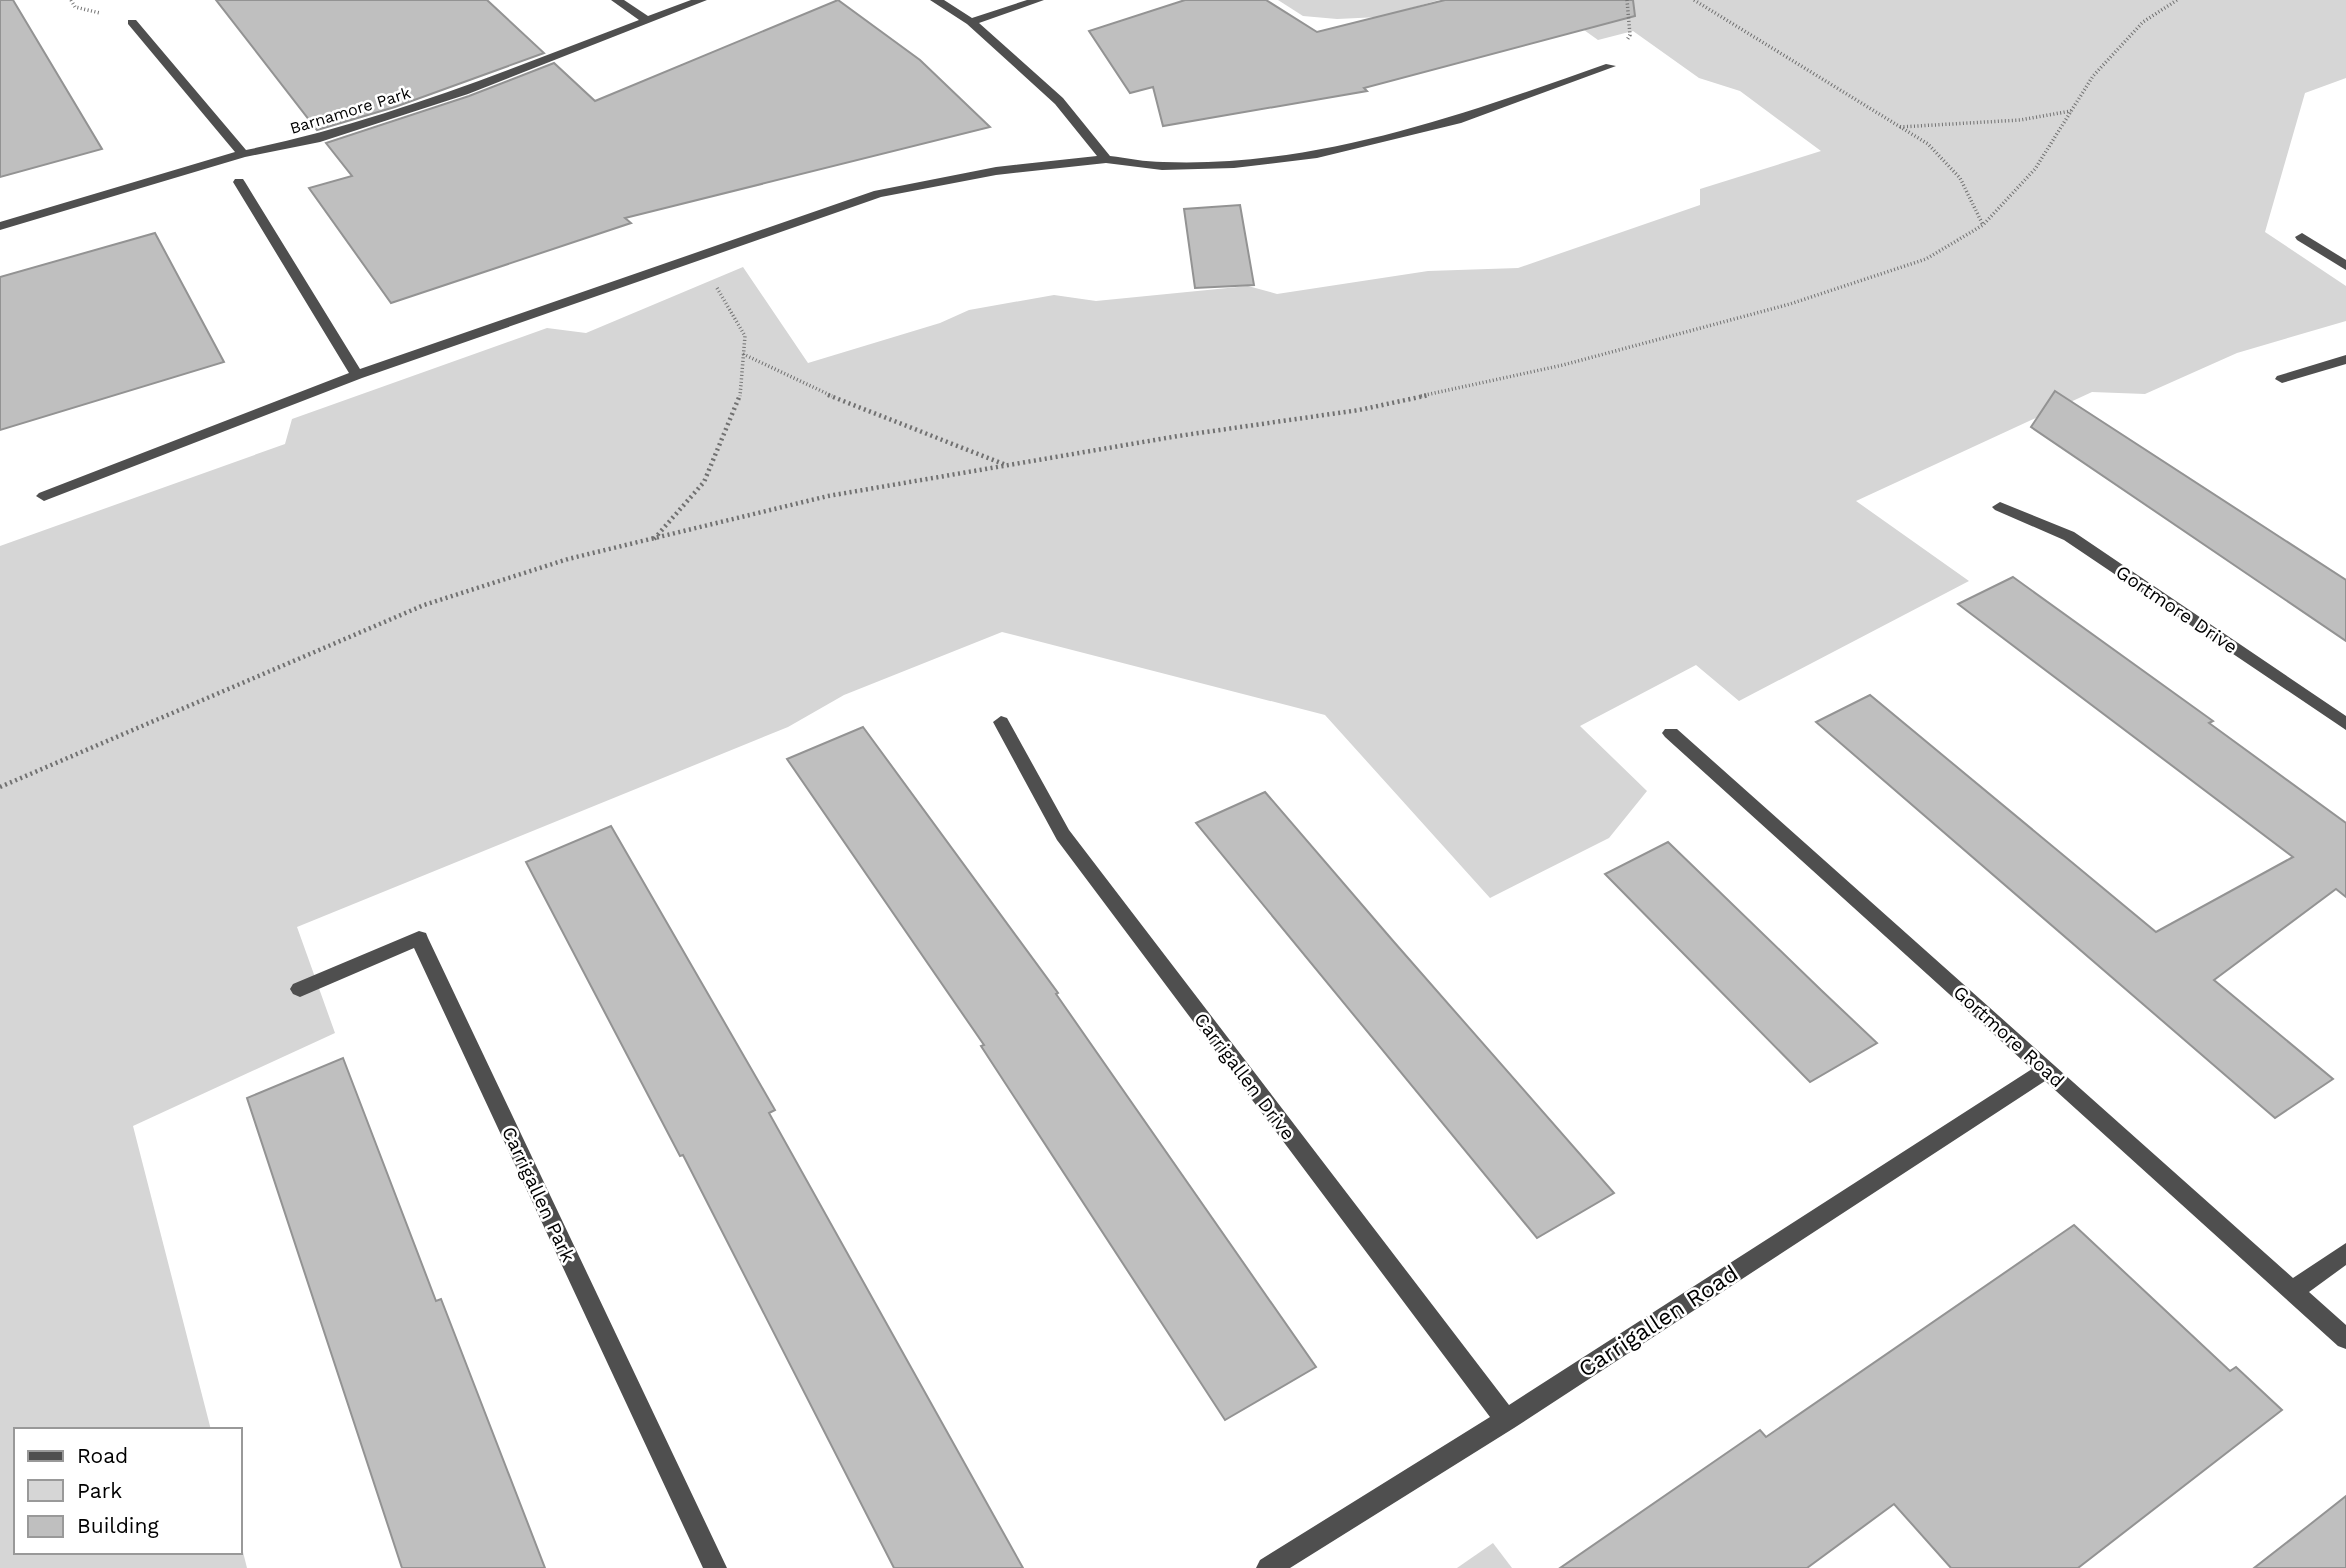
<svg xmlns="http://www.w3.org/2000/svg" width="2346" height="1568" font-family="'Work Sans',sans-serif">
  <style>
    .green { fill: #d6d6d6 }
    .building { fill: #bfbfbf; stroke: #939393; stroke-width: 2 }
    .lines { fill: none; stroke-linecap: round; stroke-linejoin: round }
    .path-far1 { stroke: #717171; stroke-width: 3.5; stroke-dasharray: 1 2.5; stroke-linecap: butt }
    .path { stroke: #717171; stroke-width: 4.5; stroke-dasharray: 2 3.5; stroke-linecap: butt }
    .minor { fill: #4f4f4f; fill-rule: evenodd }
    .labels { text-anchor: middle; stroke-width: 5; stroke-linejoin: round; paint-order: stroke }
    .far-street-label { font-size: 16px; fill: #000; stroke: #fff }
    .street-label { font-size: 19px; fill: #000; stroke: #fff }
    .near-street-label { font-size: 23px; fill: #000; stroke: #fff }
  </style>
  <rect width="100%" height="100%" fill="#fff"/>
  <g class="green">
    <polygon points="1278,0 1439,0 1379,17 1337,19 1303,16"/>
    <polygon points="1542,0 2346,0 2346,78 2305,93 2265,232 2346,286 2346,321 2237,353 2145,394 2092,392 1856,501 1969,581 1739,701 1696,665 1580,726 1647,791 1609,838 1490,898 1325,715 1002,632 844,695 788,727 297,927 335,1033 133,1126 211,1430 16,1430 16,1552 240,1552 240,1540 247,1568 0,1568 0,546 285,444 292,419 547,328 586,333 743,267 808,363 940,323 969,310 1054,295 1096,301 1248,286 1277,294 1428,271 1518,268 1700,205 1700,189 1821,151 1740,91 1699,78 1633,31 1598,40"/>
    <polygon points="1493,1543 1512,1568 1457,1568"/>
  </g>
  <g class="building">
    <polygon points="0,0 13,0 102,149 0,177"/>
    <polygon points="216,0 487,0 544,53 395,107 317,130"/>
    <polygon points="838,0 920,60 990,127 625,218 631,223 391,303 309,188 352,176 326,143 469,96 554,63 595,101"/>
    <polygon points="1185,0 1266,0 1317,32 1445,0 1633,0 1635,16 1364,88 1367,91 1163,126 1153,87 1130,93 1089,31"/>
    <polygon points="1240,205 1254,285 1195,288 1184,209"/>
    <polygon points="155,233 224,362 0,430 0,277"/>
    <polygon points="2055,391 2346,580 2346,641 2031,427"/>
    <polygon points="2013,577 2213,721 2209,723 2346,823 2346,897 2336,889 2214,980 2333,1079 2275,1118 1816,722 1870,695 2156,932 2293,857 1958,604"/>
    <polygon points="863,727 1058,993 1056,994 1316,1367 1225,1420 981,1046 984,1045 787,759"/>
    <polygon points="1265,792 1394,942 1614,1193 1537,1238 1196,823"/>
    <polygon points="611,826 775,1110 769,1113 1023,1568 894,1568 683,1155 680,1156 526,862"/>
    <polygon points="1668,842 1821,990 1877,1043 1810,1082 1605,874"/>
    <polygon points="343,1058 436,1301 441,1299 545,1568 402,1568 247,1098"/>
    <polygon points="2074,1225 2230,1371 2236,1367 2282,1410 2078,1568 1951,1568 1894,1504 1807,1568 1560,1568 1760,1430 1766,1437"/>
    <polygon points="2346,1496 2346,1568 2254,1568 2308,1526"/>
  </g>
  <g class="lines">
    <g class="path-far1">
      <polyline points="71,0 75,7 100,13"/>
      <polyline points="1627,0 1630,35 1627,40"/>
      <polyline points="1694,0 1928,144 1960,178 1983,225"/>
      <polyline points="1900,127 2020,120 2071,111"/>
      <polyline points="717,288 745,336 740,396"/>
      <polyline points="743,354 832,396"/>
      <polyline points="1421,396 1563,365 1790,304 1926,259 1983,225 2035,169 2093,76 2143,22 2177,0"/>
    </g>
    <g class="path">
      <polyline points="828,395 1006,465"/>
      <polyline points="654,539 704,482 740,395"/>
      <polyline points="0,787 424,605 568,559 828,496 1178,436 1359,410 1429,395"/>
    </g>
    <g class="minor">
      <path d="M611 0H624L648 16 691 0H707L468 94 320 142 245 157 0 230V222L235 152 128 24V20H136L246 150C382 122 510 69 639 20Z"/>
      <path d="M930 0H944L972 18 1027 0H1044L979 23 1063 98 1110 156C1127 158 1145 162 1163 162 1316 168 1464 114 1606 64L1616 66 1461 123 1317 158 1234 168 1162 170 1106 163 996 175 881 197 362 378 49 499 44 501 36 496 39 493 349 373 233 182 235 179H243L245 182 360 369 874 191 996 167 1097 156 1055 104 967 24Z"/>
      <polygon points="2302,233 2346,260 2346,270 2297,240 2295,237"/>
      <polygon points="2346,355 2346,364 2282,383 2275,379 2277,376"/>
      <polygon points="2000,502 2074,532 2346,716 2346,730 2064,540 1995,510 1992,507"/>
      <polygon points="1001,716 1007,718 1069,830 1509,1405 2032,1069 1665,737 1662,733 1665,729 1677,729 2293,1278 2346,1243 2346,1265 2309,1292 2346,1325 2346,1349 2338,1346 2045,1081 1514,1428 1290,1568 1256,1568 1260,1560 1490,1417 1057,840 993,722"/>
      <polygon points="419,931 426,933 428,938 727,1568 703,1568 414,948 300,997 293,994 290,989 293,984"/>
    </g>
  </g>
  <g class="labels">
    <g class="far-street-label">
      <text transform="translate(350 110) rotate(-17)" y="6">Barnamore Park</text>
    </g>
    <g class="street-label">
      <text transform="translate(2177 609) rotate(34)" y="7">Gortmore Drive</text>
      <text transform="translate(2009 1036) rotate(42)" y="7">Gortmore Road</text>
      <text transform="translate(1245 1076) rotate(53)" y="7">Carrigallen Drive</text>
      <text transform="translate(539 1194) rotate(65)" y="7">Carrigallen Park</text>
    </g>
    <g class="near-street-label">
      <text transform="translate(1658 1321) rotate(-33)" y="8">Carrigallen Road</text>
    </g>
  </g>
  <rect x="14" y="1428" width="228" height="126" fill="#ffffff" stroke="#999999" stroke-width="2"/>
  <rect x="28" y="1451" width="35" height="10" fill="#4f4f4f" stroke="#999999" stroke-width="2"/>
  <text x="77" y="1463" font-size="21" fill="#000000">Road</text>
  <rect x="28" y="1480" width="35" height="21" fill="#d6d6d6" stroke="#999999" stroke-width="2"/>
  <text x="77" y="1498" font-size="21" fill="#000000">Park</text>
  <rect x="28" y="1516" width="35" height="21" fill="#bfbfbf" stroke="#999999" stroke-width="2"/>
  <text x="77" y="1533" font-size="21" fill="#000000">Building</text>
</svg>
